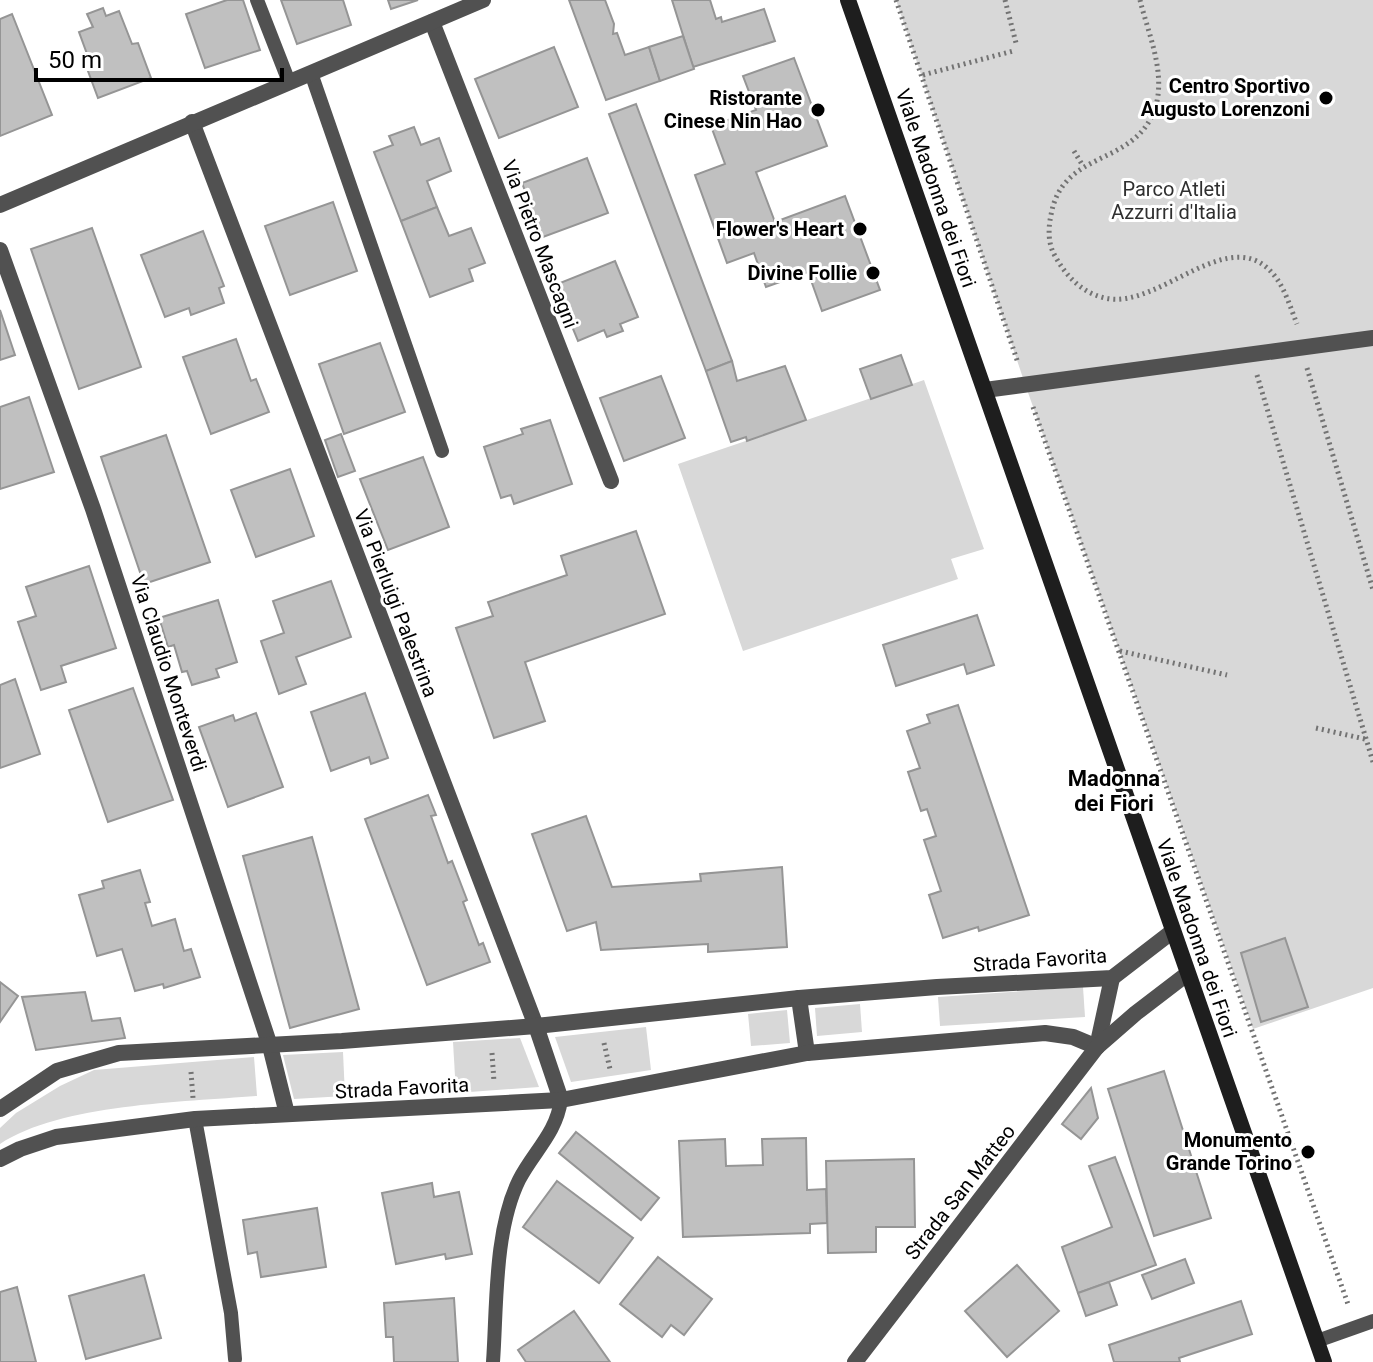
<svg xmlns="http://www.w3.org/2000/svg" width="1373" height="1362" font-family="Roboto,sans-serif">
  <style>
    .green { fill: #d8d8d8 }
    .building { fill: #c0c0c0; stroke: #959595; stroke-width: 2 }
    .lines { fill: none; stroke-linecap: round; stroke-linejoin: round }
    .path { stroke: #737373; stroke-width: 5; stroke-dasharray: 2 4; stroke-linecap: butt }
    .service { stroke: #515151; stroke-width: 14 }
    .minor { stroke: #515151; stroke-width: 16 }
    .secondary { stroke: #1e1e1e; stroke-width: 16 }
    .poi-dot { fill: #000; stroke: #fff; stroke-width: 3 }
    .labels { text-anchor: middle; stroke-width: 6; stroke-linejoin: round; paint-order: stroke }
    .poi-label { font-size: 20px; font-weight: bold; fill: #000; stroke: #fff; text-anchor: end }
    .street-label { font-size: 20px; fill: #000; stroke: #fff }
    .park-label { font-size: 20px; fill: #2f2f2f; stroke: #fff }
    .neighbourhood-label { font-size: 22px; font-weight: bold; fill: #000; stroke: #fff }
  </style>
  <rect width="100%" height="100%" fill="#fff"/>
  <g class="green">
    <polygon points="896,0 1373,0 1373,988 1253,1029 1025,384"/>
    <polygon points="924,380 984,549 951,559 958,579 743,651 678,464"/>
    <polygon points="1083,987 1085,1017 940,1026 938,997"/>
    <polygon points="860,1004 862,1032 817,1036 815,1008"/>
    <polygon points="787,1010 790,1043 751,1046 748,1014"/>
    <polygon points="646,1027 651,1070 571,1082 555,1037"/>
    <polygon points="520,1038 539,1087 456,1093 453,1042"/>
    <polygon points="343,1052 345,1096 294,1099 283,1055"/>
    <path d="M254 1057 257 1096C184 1102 61 1104 0 1144V1128L16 1113 60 1086 94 1070Z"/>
  </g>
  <g class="building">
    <polygon points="227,0 243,0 260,50 205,68 186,14"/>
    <polygon points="281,0 343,0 351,25 297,44"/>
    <polygon points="388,0 418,0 391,9"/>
    <polygon points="569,0 605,0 614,24 613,34 617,33 625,55 649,47 660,81 606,100"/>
    <polygon points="672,0 710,0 716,19 721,17 722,22 764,9 775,41 693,67"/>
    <polygon points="103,8 106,16 119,11 132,44 138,43 151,78 98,98 82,55 87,54 79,32 93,27 87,14"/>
    <polygon points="12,14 52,115 0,136 0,19"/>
    <polygon points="683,36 694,69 660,81 649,47"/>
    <polygon points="554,47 578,107 499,138 475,79"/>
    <polygon points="794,58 827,146 756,172 775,222 845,196 880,290 822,311 808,272 766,287 754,253 727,263 695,175 725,164 711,126 756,110 743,76"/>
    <polygon points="636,104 732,361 706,371 609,114"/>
    <polygon points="414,127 421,145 439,138 451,171 427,181 437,207 401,221 374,152 393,145 389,136"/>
    <polygon points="587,158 608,213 543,237 522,183"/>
    <polygon points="333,202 357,271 290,295 265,226"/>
    <polygon points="437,207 449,236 471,228 485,263 469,269 473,281 430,297 401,221"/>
    <polygon points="92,228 141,367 79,389 31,249"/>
    <polygon points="203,231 224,286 219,288 224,303 191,315 189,308 165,317 141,255"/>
    <polygon points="615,261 638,317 620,324 623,331 607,337 604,330 578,341 555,285"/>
    <polygon points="0,310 15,355 0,360"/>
    <polygon points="236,339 251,381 256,379 269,412 211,434 183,357"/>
    <polygon points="380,343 405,412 344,434 319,364"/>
    <polygon points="901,355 912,385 871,399 860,369"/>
    <polygon points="732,361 737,381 785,366 806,420 747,441 746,437 731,442 706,371"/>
    <polygon points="661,376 685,438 624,461 600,398"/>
    <polygon points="29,397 54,472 0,489 0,407"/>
    <polygon points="550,420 572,484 514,504 511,495 501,498 484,447 523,434 521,429"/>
    <polygon points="341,434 355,471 338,477 325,440"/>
    <polygon points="166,435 210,562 144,584 101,457"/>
    <polygon points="423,457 449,527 388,550 360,479"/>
    <polygon points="290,469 314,536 256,557 231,490"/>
    <polygon points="636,531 665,614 525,662 545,721 494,738 456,628 493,616 488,602 567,575 561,556"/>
    <polygon points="89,566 116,648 61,666 66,682 41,690 18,622 36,616 26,587"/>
    <polygon points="331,581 351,637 296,657 306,684 279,694 261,641 284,633 273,601"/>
    <polygon points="218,600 237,662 216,669 219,677 192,685 187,671 182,672 174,645 168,647 159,618"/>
    <polygon points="977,615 994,665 967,674 964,664 896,686 883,645"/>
    <polygon points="15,679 40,754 0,768 0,685"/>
    <polygon points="133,688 173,800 108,822 69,710"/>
    <polygon points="365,693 388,758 371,764 369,757 331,771 311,712"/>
    <polygon points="958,705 1029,915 979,931 978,927 943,938 929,895 941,891 924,840 936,836 927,809 921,811 908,772 920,768 907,731 930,723 927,715"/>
    <polygon points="256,713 283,787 228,807 199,727 233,715 235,721"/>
    <polygon points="428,795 436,815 431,816 448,863 452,861 467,900 463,902 479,945 483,943 490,962 427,985 365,819"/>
    <polygon points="586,816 612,887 701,881 700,874 782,867 787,947 708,952 708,944 601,950 596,922 567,931 532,834"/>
    <polygon points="312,837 359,1009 290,1028 243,856"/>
    <polygon points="140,870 150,902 145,903 152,926 175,919 184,951 191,949 200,977 164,988 163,984 135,991 122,949 97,956 79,895 104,888 102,881"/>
    <polygon points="1285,938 1308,1007 1261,1022 1241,953"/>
    <polygon points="0,982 18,996 0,1022"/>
    <polygon points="85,992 92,1021 120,1018 125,1038 36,1050 22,997"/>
    <polygon points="1164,1071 1211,1218 1154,1236 1108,1089"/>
    <polygon points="1091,1088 1098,1118 1081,1139 1062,1124"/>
    <polygon points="576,1132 659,1198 641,1220 559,1153"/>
    <polygon points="806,1138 807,1190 826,1189 827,1223 810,1224 810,1233 683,1237 679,1141 725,1139 726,1166 763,1165 762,1139"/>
    <polygon points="1115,1157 1156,1265 1078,1293 1062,1247 1112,1227 1089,1166"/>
    <polygon points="914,1159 915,1227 876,1227 876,1252 828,1253 826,1161"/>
    <polygon points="557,1181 633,1238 599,1283 523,1227"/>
    <polygon points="432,1183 434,1197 459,1192 472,1254 446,1259 445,1254 396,1264 382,1193"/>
    <polygon points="317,1208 326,1267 261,1277 257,1252 248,1254 243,1220"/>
    <polygon points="658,1257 712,1299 684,1335 671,1325 662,1337 620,1304"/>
    <polygon points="1185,1259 1194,1283 1152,1299 1142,1275"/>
    <polygon points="1017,1265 1059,1311 1007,1357 965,1311"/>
    <polygon points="144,1275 161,1338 86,1359 69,1296"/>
    <polygon points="1109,1282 1117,1305 1086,1316 1078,1293"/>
    <polygon points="17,1287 36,1362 0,1362 0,1292"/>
    <polygon points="454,1298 458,1362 394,1362 393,1337 386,1337 384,1303"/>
    <polygon points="1241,1301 1252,1334 1179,1358 1180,1362 1114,1362 1109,1345"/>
    <polygon points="574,1311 610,1362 526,1362 518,1350"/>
  </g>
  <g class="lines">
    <g class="path">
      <polyline points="896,0 1018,363"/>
      <polyline points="1005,0 1016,43"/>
      <path d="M1140 0C1149 37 1170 81 1151 118 1126 166 1062 152 1051 215 1048 229 1048 244 1055 256 1066 276 1082 293 1105 298 1160 311 1233 216 1277 279 1286 292 1291 309 1297 324"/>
      <polyline points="923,75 1013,51"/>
      <polyline points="1074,151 1083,166"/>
      <polyline points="1307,368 1373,590"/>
      <polyline points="1257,375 1373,762"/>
      <polyline points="1033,407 1349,1307"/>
      <polyline points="1120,651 1227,675"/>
      <polyline points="1316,728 1365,739"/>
      <polyline points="604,1043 610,1069"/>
      <polyline points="492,1053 494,1082"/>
      <polyline points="191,1072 193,1098"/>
    </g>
    <g class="service">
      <polyline points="257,0 289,82"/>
      <polyline points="311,73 442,451"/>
      <polyline points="195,1119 231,1313 235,1359"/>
      <polyline points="1317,1341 1373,1321"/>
      <path d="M493 1362C497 1306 494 1231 519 1180 534 1151 556 1134 561 1100"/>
    </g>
    <g class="minor">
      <polyline points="432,22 611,481"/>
      <polyline points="192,122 536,1026 561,1100"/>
      <polyline points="0,205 483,0"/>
      <polyline points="0,250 93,509 270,1046 287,1114"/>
      <polyline points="985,390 1373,338"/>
      <polyline points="799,998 807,1053"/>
      <polyline points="1097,1047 1112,978"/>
      <polyline points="0,1109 57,1071 119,1053 342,1041 536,1026 799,998 937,987 1112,978 1173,931"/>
      <polyline points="0,1159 20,1149 56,1137 195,1119 561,1100 807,1053 1045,1033 1073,1037 1097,1047"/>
      <polyline points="855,1362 1097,1047 1136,1013 1187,974"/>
    </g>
    <polyline class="secondary" points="848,0 1324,1362"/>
  </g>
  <g class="poi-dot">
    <circle cx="1326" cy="98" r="8"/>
    <circle cx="818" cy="110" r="8"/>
    <circle cx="860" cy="229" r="8"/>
    <circle cx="873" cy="273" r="8"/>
    <circle cx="1308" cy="1152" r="8"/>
  </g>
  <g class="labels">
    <g class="poi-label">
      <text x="1310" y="93">Centro Sportivo<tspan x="1310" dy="23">Augusto Lorenzoni</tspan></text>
      <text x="802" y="105">Ristorante<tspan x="802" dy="23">Cinese Nin Hao</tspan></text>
      <text x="844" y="236">Flower's Heart</text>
      <text x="857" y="280">Divine Follie</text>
      <text x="1292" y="1147">Monumento<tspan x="1292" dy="23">Grande Torino</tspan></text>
    </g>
    <g class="street-label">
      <text transform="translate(936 188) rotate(71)" y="7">Viale Madonna dei Fiori</text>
      <text transform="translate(540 244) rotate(69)" y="7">Via Pietro Mascagni</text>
      <text transform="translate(396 603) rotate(69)" y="7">Via Pierluigi Palestrina</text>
      <text transform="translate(169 673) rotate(72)" y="7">Via Claudio Monteverdi</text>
      <text transform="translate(1197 938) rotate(71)" y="7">Viale Madonna dei Fiori</text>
      <text transform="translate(1040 960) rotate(-4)" y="7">Strada Favorita</text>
      <text transform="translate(402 1088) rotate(-3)" y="7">Strada Favorita</text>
      <text transform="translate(960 1192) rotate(-52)" y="7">Strada San Matteo</text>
    </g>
    <g class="park-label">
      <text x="1174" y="196">Parco Atleti<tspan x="1174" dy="23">Azzurri d'Italia</tspan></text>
    </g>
    <g class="neighbourhood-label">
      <text x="1114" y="786">Madonna<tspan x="1114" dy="25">dei Fiori</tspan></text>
    </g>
  </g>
  <path d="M36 68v12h246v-12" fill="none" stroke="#000000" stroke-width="4"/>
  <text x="48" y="68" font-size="24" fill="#000000" stroke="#ffffff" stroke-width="6" paint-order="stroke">50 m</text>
</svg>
